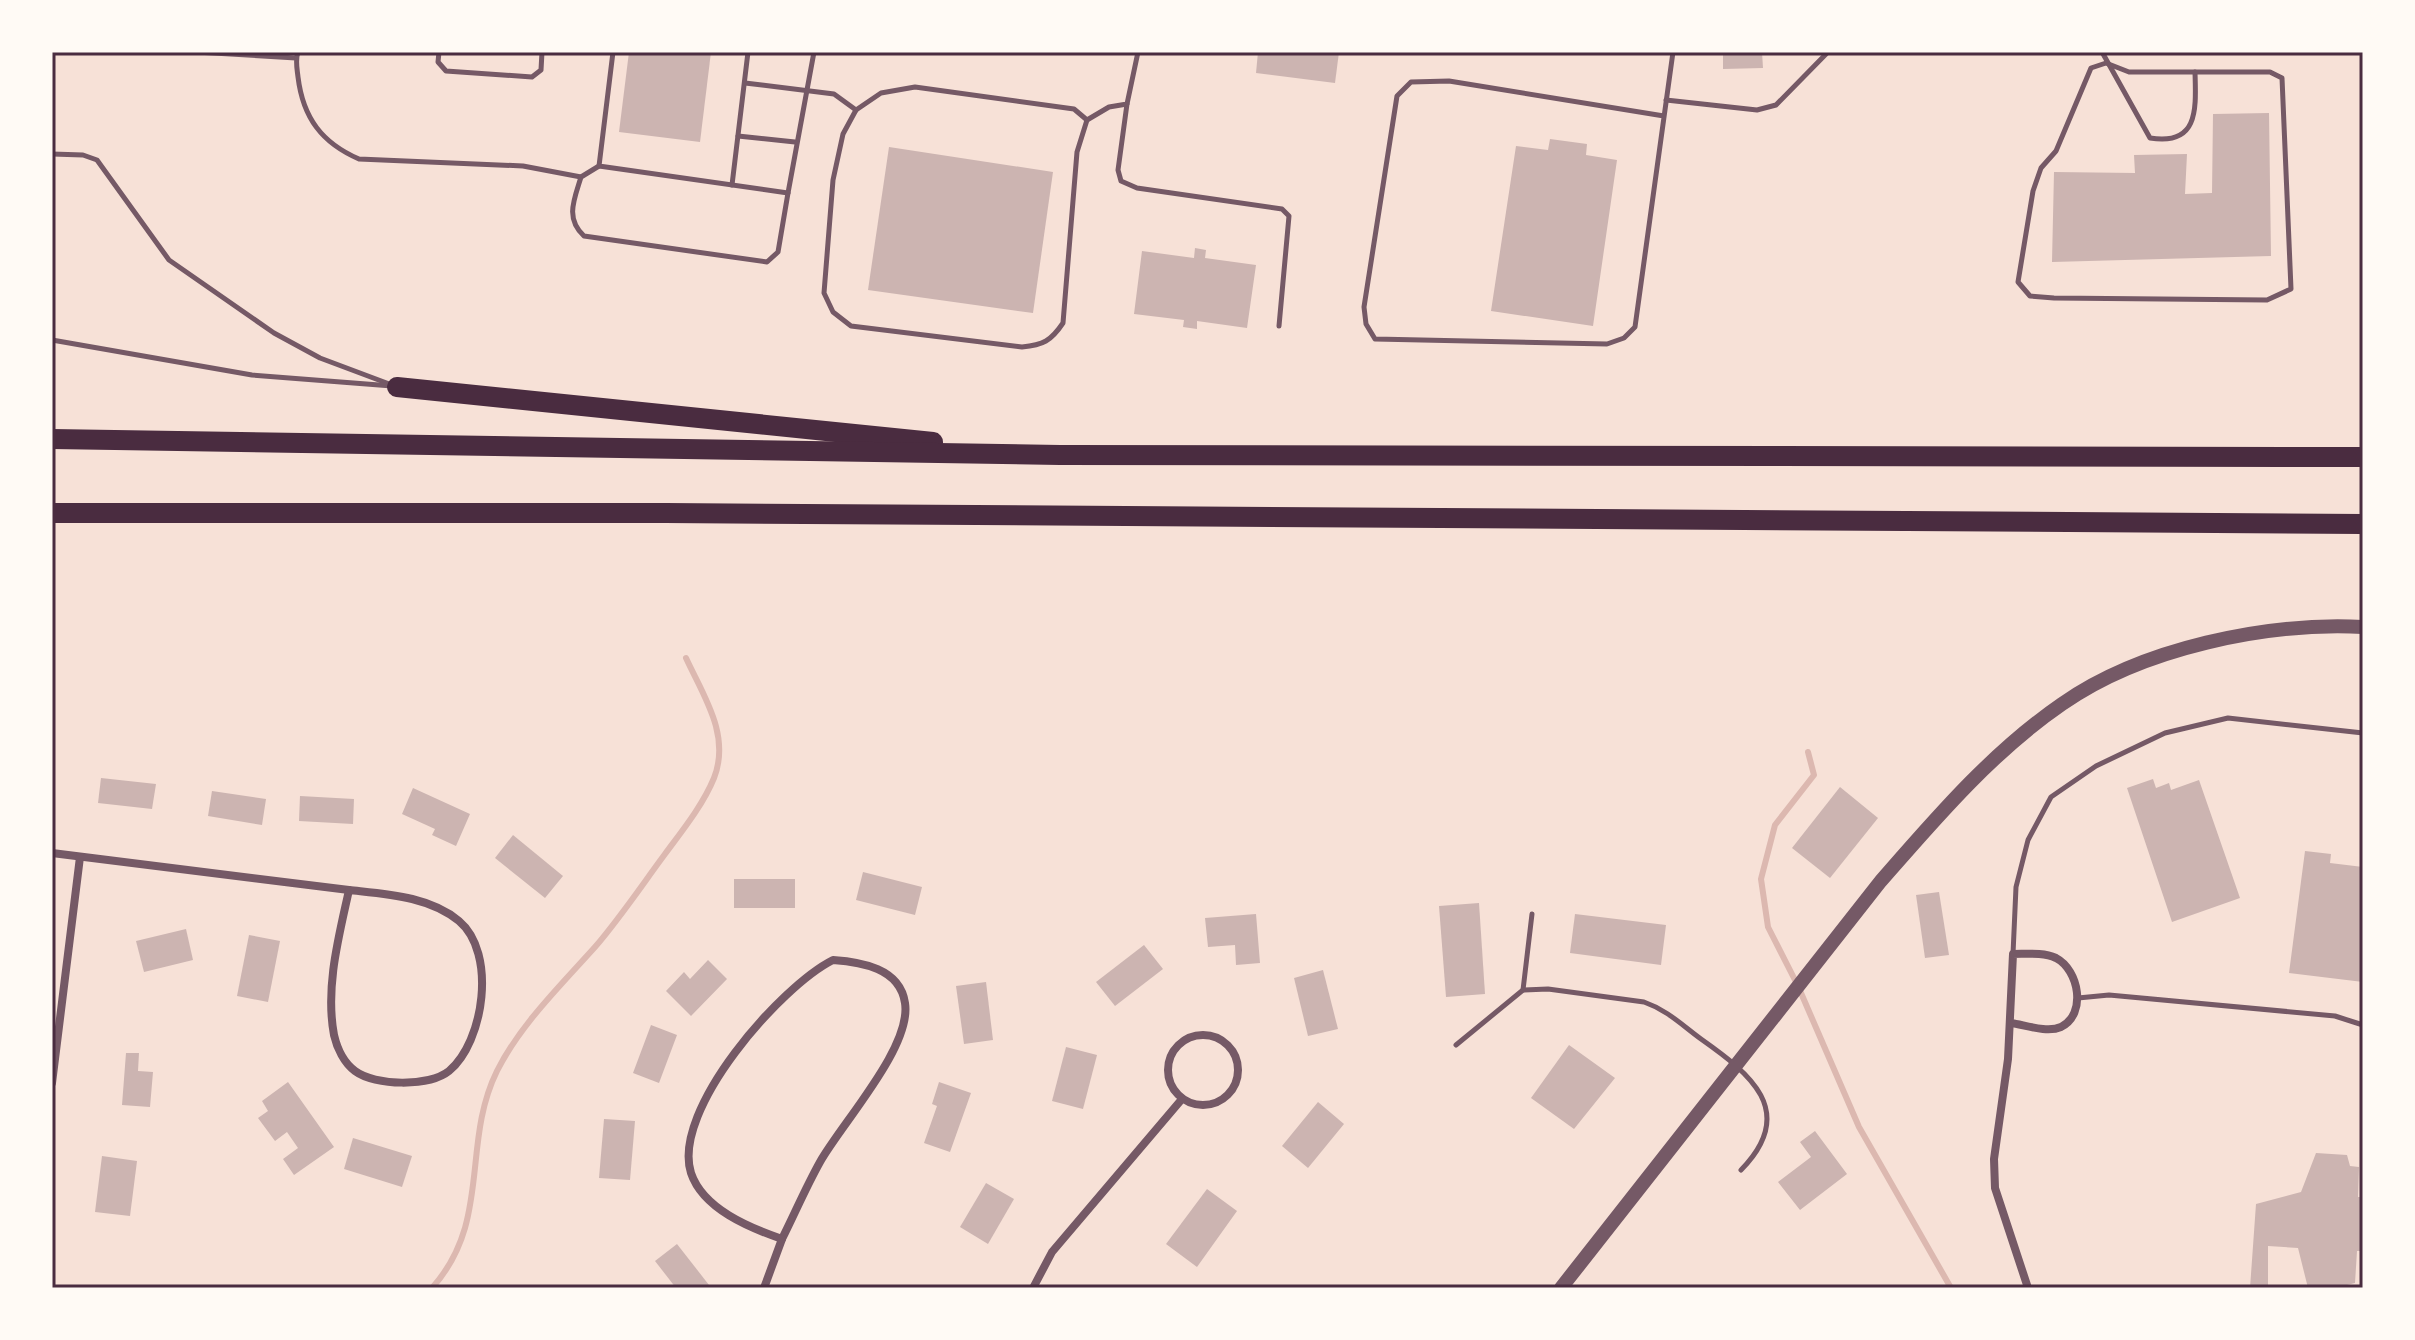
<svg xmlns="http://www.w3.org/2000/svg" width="2415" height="1340" font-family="'Titillium Web',sans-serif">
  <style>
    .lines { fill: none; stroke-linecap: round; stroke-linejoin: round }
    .stream { stroke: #dcb8b0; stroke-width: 6 }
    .building { fill: #ccb4b1 }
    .service { stroke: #755966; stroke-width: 5 }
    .minor { stroke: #755966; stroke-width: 8 }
    .tertiary { stroke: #755966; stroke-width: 14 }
    .motorway { stroke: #4a2c40; stroke-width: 20 }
    .neatline { fill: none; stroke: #4a2c40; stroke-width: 3 }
  </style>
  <rect width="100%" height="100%" fill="#f7e1d7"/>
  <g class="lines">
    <g class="stream">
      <polyline points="1808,752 1814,775 1775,825 1761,879 1768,927 1798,986 1859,1127 1951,1288"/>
      <path d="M432 1288C492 1221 461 1144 497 1071 520 1025 561 985 595 947 620 918 642 885 665 854 682 831 703 805 714 778 731 735 703 695 686 658"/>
    </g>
  </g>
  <g class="building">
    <polygon points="629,52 711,52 700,142 619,132"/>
    <polygon points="1258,52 1339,52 1335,83 1256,73"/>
    <polygon points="1723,52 1762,52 1763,68 1723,69"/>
    <polygon points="2269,113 2271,256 2052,262 2054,172 2135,173 2134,155 2187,154 2185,194 2212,193 2213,114"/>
    <polygon points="1550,139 1587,144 1586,155 1617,160 1593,326 1491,311 1516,146 1548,150"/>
    <polygon points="889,147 1053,172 1033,313 868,290"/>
    <polygon points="1195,248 1206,250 1205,258 1256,265 1247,328 1197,321 1197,329 1183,327 1184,320 1134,314 1142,251 1194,258"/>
    <polygon points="101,778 156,784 152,809 98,803"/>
    <polygon points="2153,779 2156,788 2169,783 2171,790 2199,780 2240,898 2172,922 2127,788"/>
    <polygon points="1840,787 1878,818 1830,878 1792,848"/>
    <polygon points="413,788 470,814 456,846 432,835 435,829 402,814"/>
    <polygon points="212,791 266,799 262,825 208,816"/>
    <polygon points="300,796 354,799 353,824 299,821"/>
    <polygon points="513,835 563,876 545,898 495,858"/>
    <polygon points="2305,851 2331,854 2330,863 2363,867 2363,982 2289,973"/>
    <polygon points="863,872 922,887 915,915 856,900"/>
    <rect x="734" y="879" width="61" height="29"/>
    <polygon points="1939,892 1949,955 1925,958 1916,895"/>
    <polygon points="1479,903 1485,994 1446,997 1439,906"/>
    <polygon points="1256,914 1260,963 1236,965 1235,945 1208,947 1205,918"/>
    <polygon points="1575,914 1666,925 1661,965 1570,953"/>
    <polygon points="186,929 193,960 144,972 136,941"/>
    <polygon points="249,935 280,941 268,1002 237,996"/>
    <polygon points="1144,945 1163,969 1115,1006 1096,982"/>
    <polygon points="708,960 727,979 691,1016 666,991 684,972 690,979"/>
    <polygon points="1323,970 1338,1029 1308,1036 1294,978"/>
    <polygon points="986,982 993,1040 964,1044 956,986"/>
    <polygon points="651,1025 677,1035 659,1083 633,1073"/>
    <polygon points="1569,1045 1615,1078 1574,1129 1531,1098"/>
    <polygon points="1066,1047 1097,1055 1083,1109 1052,1101"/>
    <polygon points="126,1053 139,1053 138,1071 153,1072 150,1107 122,1105"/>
    <polygon points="288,1082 334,1147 294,1175 283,1159 298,1148 287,1132 275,1141 258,1118 268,1111 262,1101"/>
    <polygon points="939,1082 971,1093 950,1152 924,1143 937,1106 932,1104"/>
    <polygon points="1318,1102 1344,1124 1308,1168 1282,1146"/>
    <polygon points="604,1119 635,1121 630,1180 599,1178"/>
    <polygon points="1815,1131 1847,1174 1800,1210 1778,1182 1811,1157 1800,1142"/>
    <polygon points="353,1138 412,1156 402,1187 344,1169"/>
    <polygon points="2316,1153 2347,1155 2350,1166 2359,1167 2358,1197 2363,1197 2363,1251 2357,1251 2355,1283 2335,1288 2308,1288 2298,1248 2268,1246 2268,1288 2250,1288 2256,1204 2301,1192"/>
    <polygon points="102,1156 137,1161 130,1216 95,1212"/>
    <polygon points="986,1183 1014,1199 988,1244 960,1227"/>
    <polygon points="1207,1189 1237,1211 1197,1267 1166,1244"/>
    <polygon points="677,1244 709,1285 705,1288 676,1288 655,1261"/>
  </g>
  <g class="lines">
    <g class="service">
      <polyline points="196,52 296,58"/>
      <path d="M298 52C295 60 297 68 298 77 303 118 322 143 359 159L523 166 581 177"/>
      <polyline points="439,52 438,62 446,71 532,77 541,70 542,52"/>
      <polyline points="613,52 599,166 788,193 814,52"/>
      <path d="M2102 52 2150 138C2199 146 2196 109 2195 72"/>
      <polygon points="2106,63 2129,72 2270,72 2282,78 2291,289 2267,300 2054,298 2030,296 2018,282 2033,191 2041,168 2056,151 2091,68"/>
      <polyline points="745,83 834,94 856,110"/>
      <path d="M915 87 1074 109 1087 120 1077 152 1063 323C1051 341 1043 345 1022 347L851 326 833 312 824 293 833 180 843 134 856 110 881 93Z"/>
      <polyline points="1666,100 1757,110 1776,105 1828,52"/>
      <polyline points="1127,104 1118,170 1121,181 1137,188 1282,209 1289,216 1279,326"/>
      <polyline points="1664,116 1449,81 1411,82 1397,96 1364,307 1366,324 1375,339 1607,344 1624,338 1635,327 1673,52"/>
      <polyline points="1087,120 1109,107 1127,104 1138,52"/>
      <polyline points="738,136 795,142"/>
      <polyline points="52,154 83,155 97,160 169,260 274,333 320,358 392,385"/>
      <path d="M599 166 581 177C574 200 565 218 584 236L767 262 778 252 788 193"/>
      <polyline points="732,185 748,52"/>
      <polyline points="52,340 252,375 392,386"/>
      <polyline points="2013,954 2016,887 2028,840 2051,797 2096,766 2165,733 2228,718 2363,733"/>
      <polyline points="1523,990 1532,914"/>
      <polyline points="2078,998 2109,995 2335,1016 2363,1025"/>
      <path d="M1456 1045 1523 990 1548 989 1644 1002C1667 1010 1682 1025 1701 1039 1749 1073 1799 1111 1741 1170"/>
    </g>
    <g class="minor">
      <polyline points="52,853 349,890"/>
      <path d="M349 890C385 894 429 896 459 921 497 953 484 1042 449 1071 429 1087 375 1086 355 1071 344 1063 337 1048 334 1035 325 987 339 936 349 890Z"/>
      <path d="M833 960C861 962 900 968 905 1003 912 1047 842 1123 820 1162 806 1187 795 1213 782 1239 750 1228 703 1209 691 1173 671 1110 781 986 833 960Z"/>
      <path d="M2011 1023C2025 1025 2047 1033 2061 1027 2087 1014 2079 970 2056 958 2043 952 2027 954 2013 954L2008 1059 1994 1159 1995 1188 2028 1288"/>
      <circle cx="1203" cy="1070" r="35"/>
      <polyline points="52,1083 80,857"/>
      <polyline points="764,1288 782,1239"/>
      <polyline points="1033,1288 1052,1252 1182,1099"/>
    </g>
    <path class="tertiary" d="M1561 1288 1880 882C1935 819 1992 752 2062 704 2142 648 2267 622 2363 627"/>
    <g class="motorway">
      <polyline points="397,387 933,442"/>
      <polyline points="52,439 1060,455 2363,457"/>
      <polyline points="52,513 665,513 2363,524"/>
    </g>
  </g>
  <rect width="2415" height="1340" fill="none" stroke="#fffaf5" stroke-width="108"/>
  <rect x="54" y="54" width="2307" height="1232" class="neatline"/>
</svg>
